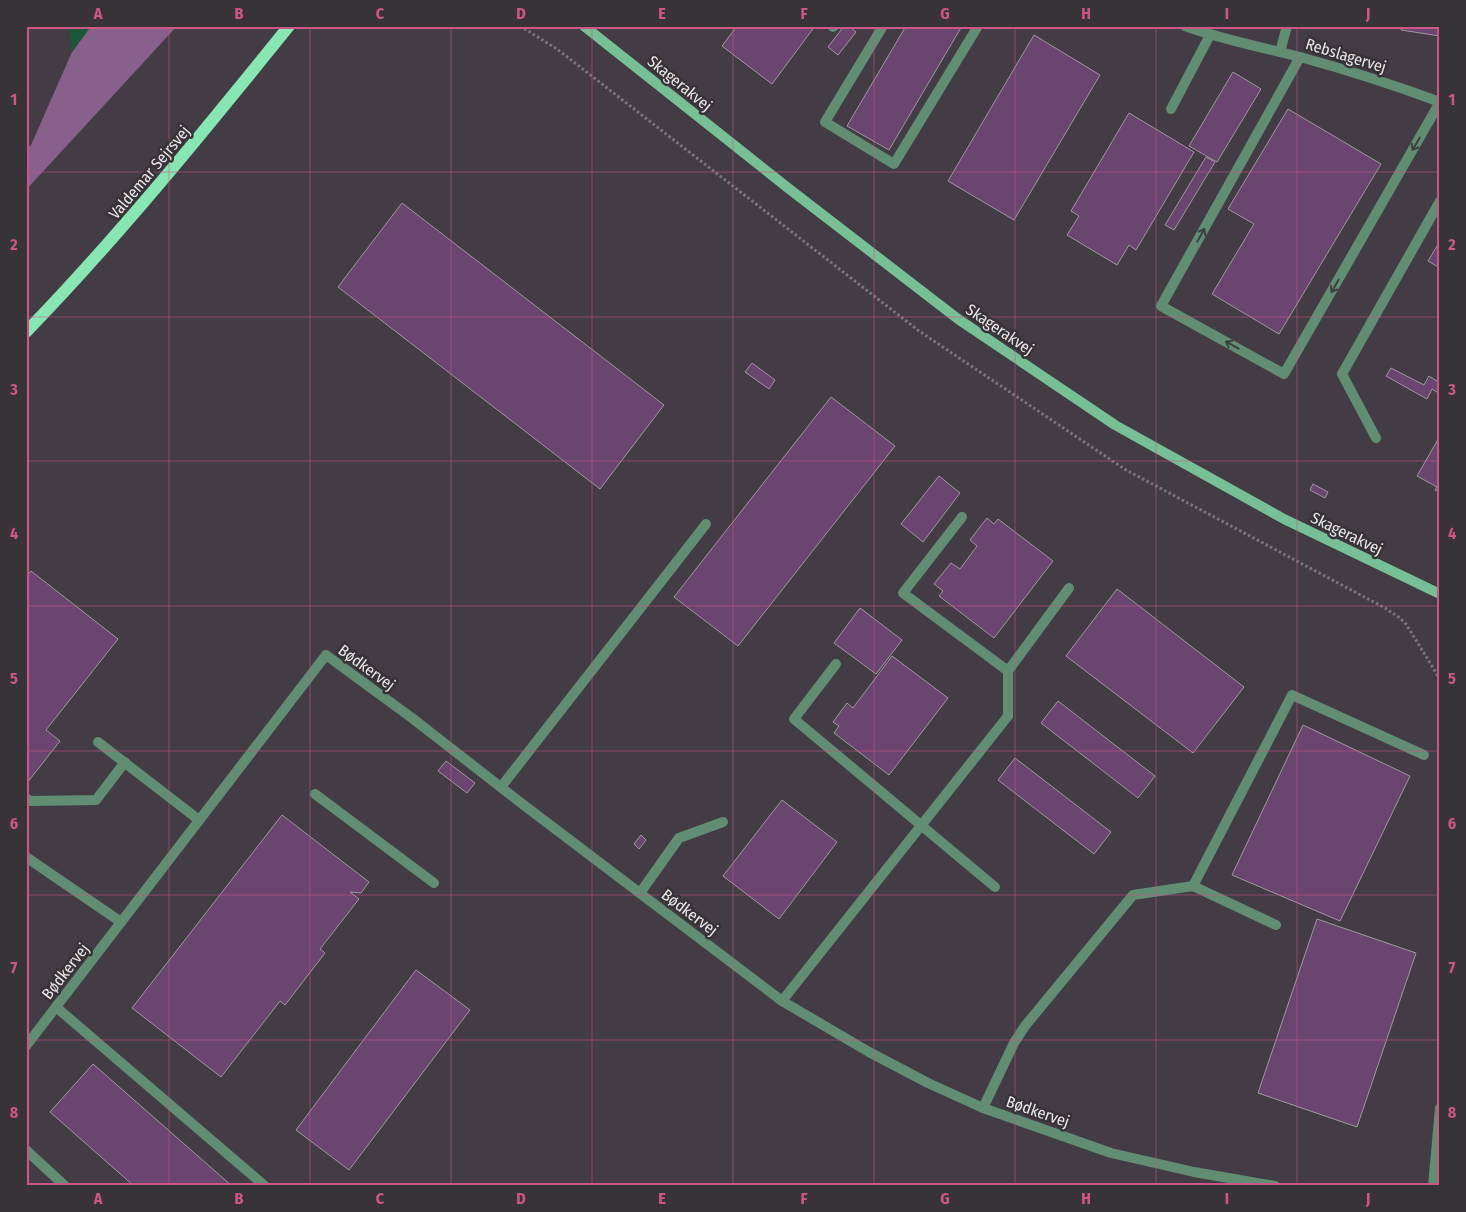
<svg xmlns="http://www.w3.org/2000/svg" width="1466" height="1212" font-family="'Fira Sans Condensed',sans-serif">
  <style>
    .built { fill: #433c44 }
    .forest { fill: #87608c }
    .water { fill: #1b5739 }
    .building { fill: #6a456f; stroke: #9e999e }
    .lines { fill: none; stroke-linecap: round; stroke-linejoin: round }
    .path { stroke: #7a767a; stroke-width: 3; stroke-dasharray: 2.5 2.5; stroke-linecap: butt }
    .lane { stroke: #618d73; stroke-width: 10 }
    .street { stroke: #618d73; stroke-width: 10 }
    .secondary { stroke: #77c096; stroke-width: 10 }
    .primary { stroke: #87e6b1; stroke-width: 12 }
    .oneway { stroke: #3d4040 }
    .grid { fill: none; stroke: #ce5686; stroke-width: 1; stroke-opacity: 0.55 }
    .labels { text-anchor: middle; stroke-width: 5; stroke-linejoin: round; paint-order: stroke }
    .street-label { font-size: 16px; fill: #eae7ea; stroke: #373337 }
    .neatline { fill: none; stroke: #ce5686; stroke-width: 2 }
    .grid-label { font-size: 16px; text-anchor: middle; font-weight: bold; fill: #ce5686 }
  </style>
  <rect width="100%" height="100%" fill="#373337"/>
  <rect class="built" x="26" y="26" width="1414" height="1160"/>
  <polygon class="forest" points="91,26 177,26 26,190 26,150 31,145 72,52"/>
  <polygon class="water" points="69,26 91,26 72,52"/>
  <g class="building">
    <polygon points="737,26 815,26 772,84 722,46"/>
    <polygon points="844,26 849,26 856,32 838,55 828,47"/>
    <polygon points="906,26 962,26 889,150 847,126"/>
    <polygon points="1401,26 1440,26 1440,36 1401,30"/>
    <polygon points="1034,35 1100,75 1014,220 948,181"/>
    <polygon points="1233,72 1261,89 1217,162 1189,146"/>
    <polygon points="1288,109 1381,164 1279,334 1212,294 1254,224 1228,209"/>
    <polygon points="1129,113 1194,152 1136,250 1129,245 1117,265 1067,235 1079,216 1071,211"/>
    <polygon points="1206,157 1215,162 1174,230 1165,225"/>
    <polygon points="402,203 664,405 600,489 338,287"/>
    <polygon points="1440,241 1440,268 1428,261"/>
    <polygon points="752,363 775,380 769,389 745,372"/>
    <polygon points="1391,368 1424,385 1429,376 1440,383 1440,394 1432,389 1427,399 1386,376"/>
    <polygon points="831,397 895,446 738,646 674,597"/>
    <polygon points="1440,436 1440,492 1435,490 1437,487 1417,476"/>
    <polygon points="939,476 960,493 923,542 901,524"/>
    <polygon points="1313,484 1328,492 1325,498 1310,490"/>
    <polygon points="987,518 994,524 998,519 1053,561 994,638 939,596 943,591 934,584 951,563 960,569 977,546 970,540"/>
    <polygon points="31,571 118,639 46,730 60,741 27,783 26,782 26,577"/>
    <polygon points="1117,589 1244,687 1193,753 1066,656"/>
    <polygon points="860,608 902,640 876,674 834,643"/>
    <polygon points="892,656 948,698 889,775 834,733 839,726 833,722 847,703 853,708"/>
    <polygon points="1058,701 1155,776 1138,798 1041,723"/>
    <polygon points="1303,725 1410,776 1340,921 1232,875"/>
    <polygon points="1015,758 1111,832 1094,854 998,780"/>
    <polygon points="446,761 475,783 467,793 438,771"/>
    <polygon points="782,800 837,842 779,919 723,876"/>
    <polygon points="282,815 369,882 361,893 350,892 359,899 320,949 325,953 285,1005 280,1001 221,1077 132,1008"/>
    <polygon points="641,835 646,840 639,849 634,844"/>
    <polygon points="1317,919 1416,953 1357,1127 1258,1093"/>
    <polygon points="416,970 470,1010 349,1170 296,1130"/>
    <polygon points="93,1064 232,1186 134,1186 50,1112"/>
  </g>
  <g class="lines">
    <polyline class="path" points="520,26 557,49 919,331 1126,470 1385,608 1400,618 1406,624 1440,679"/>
    <g class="lane">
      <polyline points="883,26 825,122 894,164 978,26"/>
      <polyline points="833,27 834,26"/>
      <polyline points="1280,52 1287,26"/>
      <polyline points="1300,57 1161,306 1284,374 1440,102"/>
      <polyline points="1171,109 1210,35"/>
      <polyline points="1376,438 1342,374 1440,201"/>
      <polyline points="962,517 903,593 1008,671"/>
      <polyline points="836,664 794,719 995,887"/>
      <polyline points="1008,716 1008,671 1069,588"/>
      <polyline points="98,742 199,820"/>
      <polyline points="501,787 706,524"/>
      <polyline points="315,794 434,883"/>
      <polyline points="26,798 30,801 96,800 125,762"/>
      <polyline points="26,857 121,922"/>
      <polyline points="640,893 679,838 723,822"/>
      <polyline points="1276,925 1193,886 1292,695 1424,755"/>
      <polyline points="56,1007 265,1186"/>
      <polyline points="983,1108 1014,1043 1025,1026 1133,895 1193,886"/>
      <polyline points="26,1150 65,1186"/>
    </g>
    <g class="street">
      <path d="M1185 26C1223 40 1262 47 1300 57 1348 70 1394 85 1440 102"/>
      <polyline points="782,1001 1008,716"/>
      <polyline points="26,1046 326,655 412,718 525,806 782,1001 869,1052 928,1083 983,1108 1111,1153 1194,1172 1275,1186"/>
      <polyline points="1433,1186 1440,1108"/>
    </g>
    <polyline class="secondary" points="584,26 788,188 958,319 1115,425 1284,519 1440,594"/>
    <path class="primary" d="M26 332C120 235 204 131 289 26"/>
  </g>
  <defs><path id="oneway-shaft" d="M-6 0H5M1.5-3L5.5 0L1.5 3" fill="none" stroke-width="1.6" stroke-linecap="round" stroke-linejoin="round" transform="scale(1.25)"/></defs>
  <g class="oneway">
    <use href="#oneway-shaft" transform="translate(1416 144) rotate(120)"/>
    <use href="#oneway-shaft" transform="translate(1201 235) rotate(-61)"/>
    <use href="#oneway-shaft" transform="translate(1335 286) rotate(120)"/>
    <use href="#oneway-shaft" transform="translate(1232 345) rotate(-151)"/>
  </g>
  <path class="grid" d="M169 26V1186M310 26V1186M451 26V1186M592 26V1186M733 26V1186M874 26V1186M1015 26V1186M1156 26V1186M1297 26V1186M26 172H1440M26 317H1440M26 461H1440M26 606H1440M26 751H1440M26 895H1440M26 1040H1440"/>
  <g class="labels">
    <g class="street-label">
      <text transform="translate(1346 55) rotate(17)" y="6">Rebslagervej</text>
      <text transform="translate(680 83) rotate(39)" y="6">Skagerakvej</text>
      <text transform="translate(149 172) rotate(-50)" y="6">Valdemar Sejrsvej</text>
      <text transform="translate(1000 329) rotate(34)" y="6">Skagerakvej</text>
      <text transform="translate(1347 533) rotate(26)" y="6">Skagerakvej</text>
      <text transform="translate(367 667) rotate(36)" y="6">Bødkervej</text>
      <text transform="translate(690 912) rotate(37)" y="6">Bødkervej</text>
      <text transform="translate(65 971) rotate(-52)" y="6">Bødkervej</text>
      <text transform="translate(1038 1111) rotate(19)" y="6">Bødkervej</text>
    </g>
  </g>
  <rect width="1466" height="1212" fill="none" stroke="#373337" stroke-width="55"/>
  <rect x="28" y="28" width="1410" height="1156" class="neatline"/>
  <g class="grid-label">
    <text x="98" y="19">A</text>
    <text x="239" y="19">B</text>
    <text x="380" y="19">C</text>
    <text x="521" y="19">D</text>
    <text x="662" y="19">E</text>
    <text x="804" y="19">F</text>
    <text x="945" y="19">G</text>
    <text x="1086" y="19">H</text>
    <text x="1227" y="19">I</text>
    <text x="1368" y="19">J</text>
    <text x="14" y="105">1</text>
    <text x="1452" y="105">1</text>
    <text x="14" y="250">2</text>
    <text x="1452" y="250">2</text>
    <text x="14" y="395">3</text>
    <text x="1452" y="395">3</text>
    <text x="14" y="539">4</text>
    <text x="1452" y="539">4</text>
    <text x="14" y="684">5</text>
    <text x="1452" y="684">5</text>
    <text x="14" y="829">6</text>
    <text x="1452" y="829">6</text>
    <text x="14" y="973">7</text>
    <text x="1452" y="973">7</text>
    <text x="14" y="1118">8</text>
    <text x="1452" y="1118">8</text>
    <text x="98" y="1204">A</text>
    <text x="239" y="1204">B</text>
    <text x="380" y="1204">C</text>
    <text x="521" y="1204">D</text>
    <text x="662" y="1204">E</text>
    <text x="804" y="1204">F</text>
    <text x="945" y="1204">G</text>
    <text x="1086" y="1204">H</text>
    <text x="1227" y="1204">I</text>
    <text x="1368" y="1204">J</text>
  </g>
</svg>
